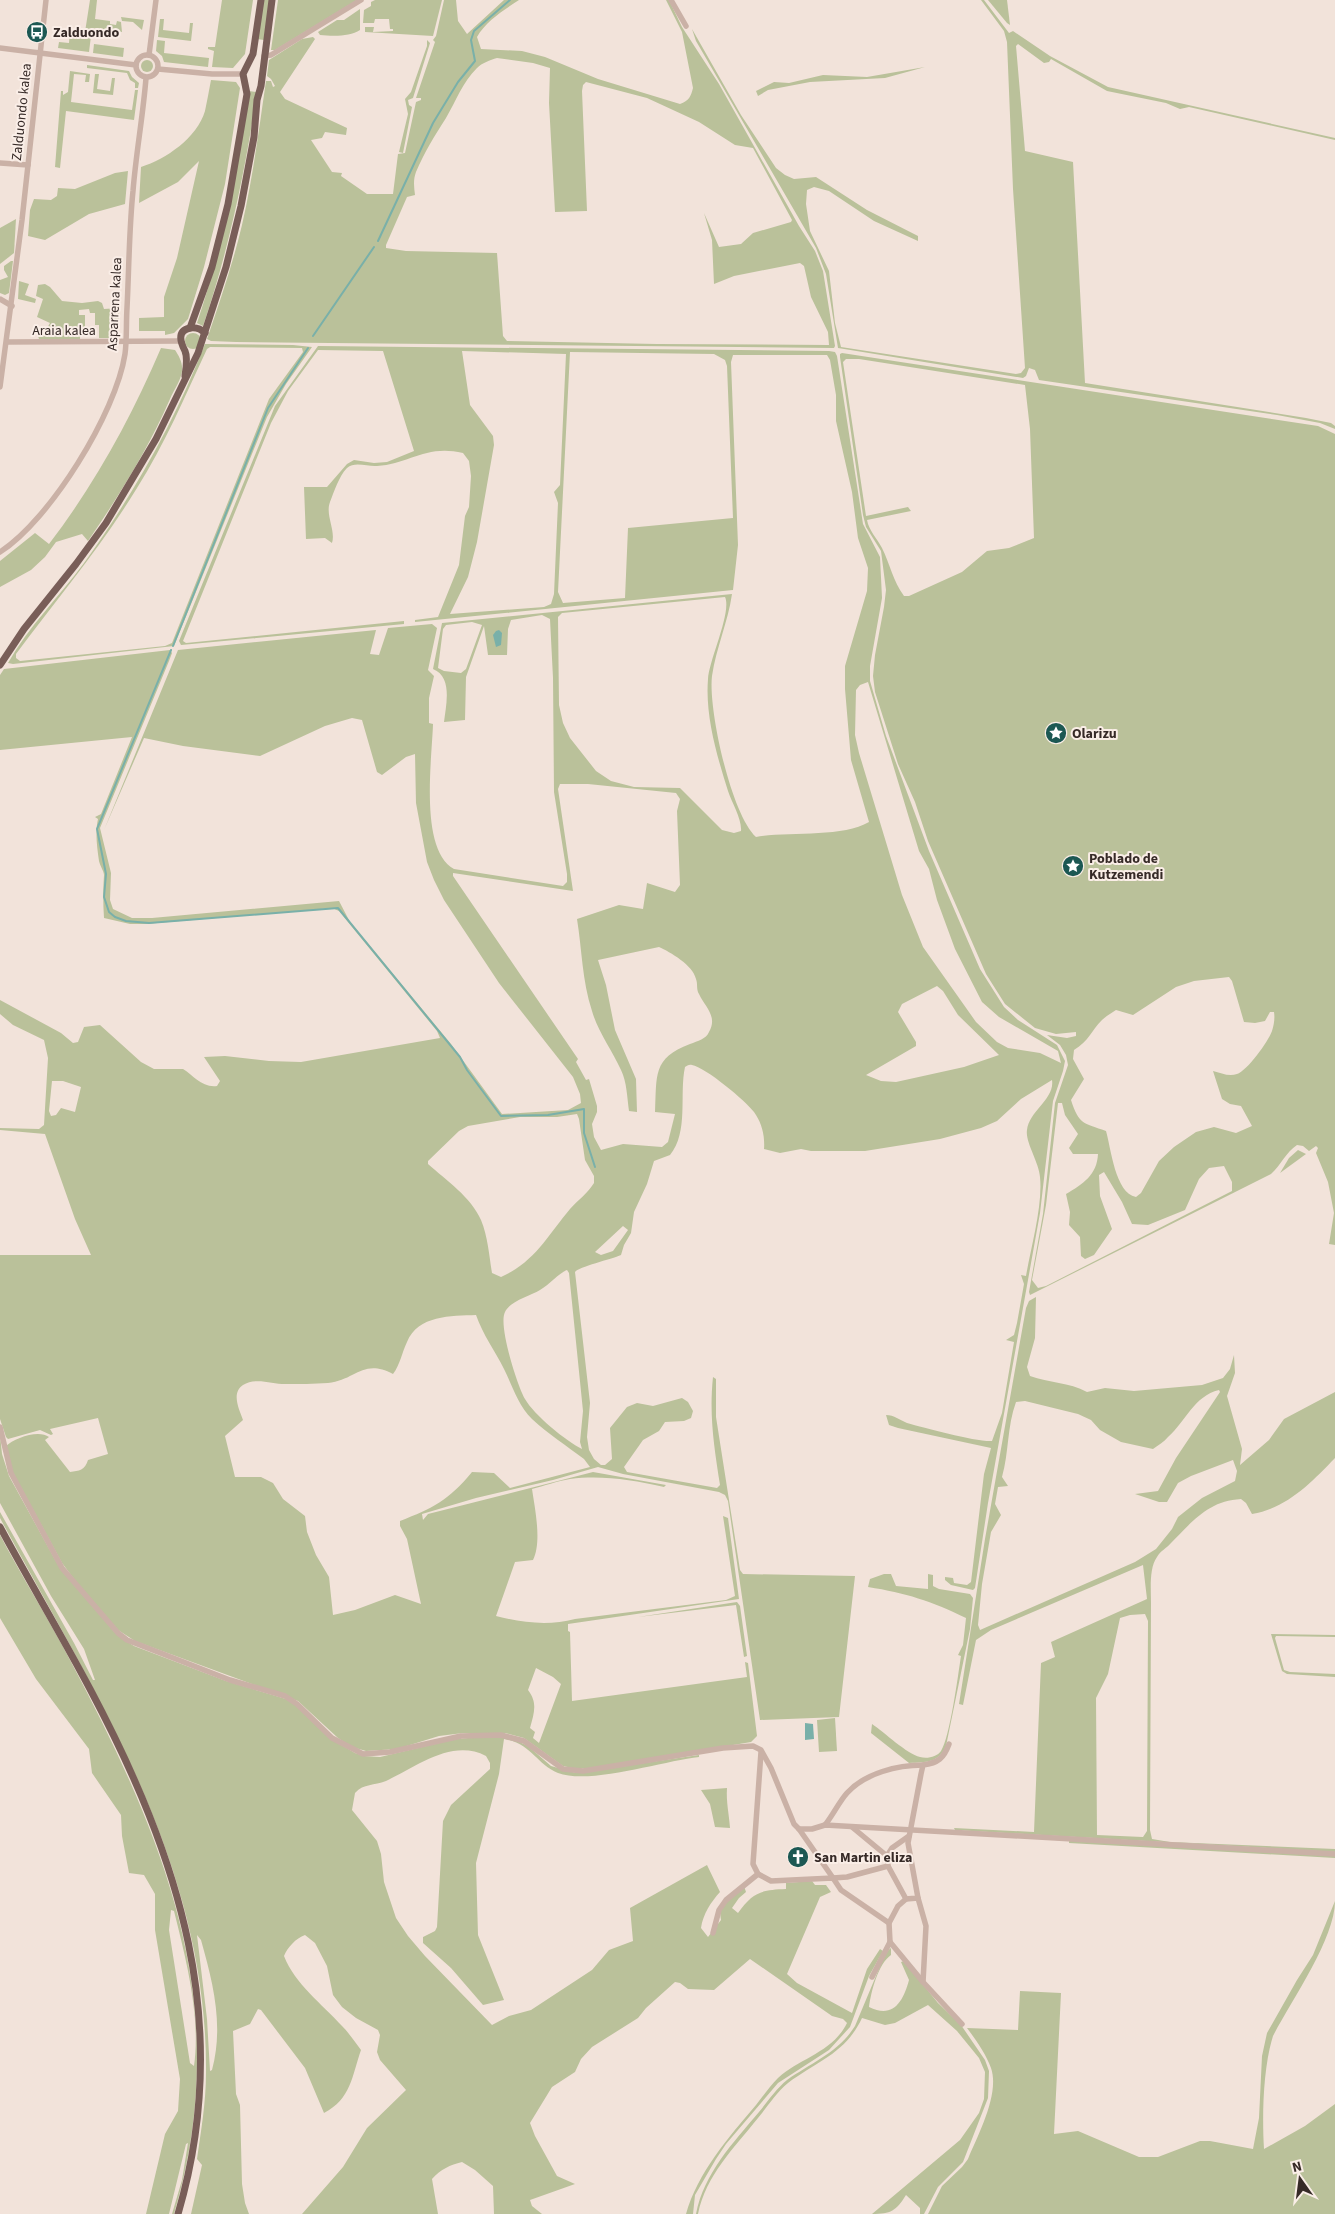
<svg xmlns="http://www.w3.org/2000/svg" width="1335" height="2214" font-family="'Source Sans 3',sans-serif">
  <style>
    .green { fill: #bac19a; fill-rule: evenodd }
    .water { fill: #79b0a9 }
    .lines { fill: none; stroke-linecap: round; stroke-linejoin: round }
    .stream { stroke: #79b0a9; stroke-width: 2 }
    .minor { stroke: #cab1a6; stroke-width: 5.5 }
    .major { stroke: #795e58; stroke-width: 7 }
    .labels { text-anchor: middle; stroke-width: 4; stroke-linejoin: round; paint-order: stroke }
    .poi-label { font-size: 14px; font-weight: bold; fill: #362a27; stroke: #faeee7; text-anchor: start }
    .street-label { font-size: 14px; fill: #362a27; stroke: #faeee7 }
  </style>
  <rect width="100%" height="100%" fill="#f2e3da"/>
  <g class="green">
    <polygon points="90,0 97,0 95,19 110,21 110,24 116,25 117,21 121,22 122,32 92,28 89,52 58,48 59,42 69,43 70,30 85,32"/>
    <polygon points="222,0 253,0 245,54 233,68 212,67 214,51 208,49 208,47 215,47"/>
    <polygon points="262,0 270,0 264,40 257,39"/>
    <polygon points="278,0 357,0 275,50 271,50"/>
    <polygon points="375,0 442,0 433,36 365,32 365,27 374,27 373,32 393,31 393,29 390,29 389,19 375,19 374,23 363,23 364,10 371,6 371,2"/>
    <path d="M444 0H456L458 21 467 34 504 0H519C504 10 486 21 477 37L481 49 522 51 545 57 598 79 680 104C689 101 691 96 693 88L682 32 666 0H669L682 27 719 84 799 226 815 251 823 271 835 346 834 348 236 342 211 341 207 339C220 301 233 263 242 225 253 177 259 129 266 81H271L273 87 275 86 271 79 267 76 269 60 302 39 313 37 315 39 280 92 285 99 347 128 346 135 325 132 322 138 311 140 332 172 342 173 341 176 367 194H393L398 154 405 153 416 102 421 100V98H416L435 42 433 40 436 36ZM497 58 533 63 550 68 549 103 555 212 587 211 582 91 583 85 586 82 647 98 699 122 735 145 753 148 792 220 791 222 753 233 741 244 719 247 704 213 712 240 714 284 734 276 800 263 804 266 811 297 828 332 829 345 657 344 507 341 503 336 497 253 406 251 386 248V245L407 197 415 195C414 187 413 180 416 172 424 153 435 135 446 118 456 101 462 83 477 68 482 63 490 60 497 58Z"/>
    <polygon points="981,0 984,0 1009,33 1013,31 1050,56 1108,87 1335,138 1335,140 1189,107 1180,109 1166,103 1107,91 1051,59 1049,62 1044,63 1018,44 1016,46 1025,151 1073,162 1085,383 1306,418 1331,423 1335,426 1335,429 1320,423 1277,415 1039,380 1035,370 1029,368 1026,376 1023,378 838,348 826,274 816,248 696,41 692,29 741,115 776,168 785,175 794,179 816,177 867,210 918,236 918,241 874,221 829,191 814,187 807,190 806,204 810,231 829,271 835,323 841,347 1016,374 1021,373 1025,368 1013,189 1007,42 1004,31"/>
    <polygon points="988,0 1007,0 1010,25 1007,23"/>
    <path d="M360 9V30C350 37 332 36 320 35L318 32 337 20H344Z"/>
    <polygon points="121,17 144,20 142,30 133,22 122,21"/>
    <polygon points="160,19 164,19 163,30 189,33 190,23 193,23 191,41 158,37"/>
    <polygon points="157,40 165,41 164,53 209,58 208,67 164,62 162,56 156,51"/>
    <polygon points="427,40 430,43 413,98 408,100 409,105 412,107 403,153 399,152 408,114 405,99 411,92 427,46"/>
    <polygon points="94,44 124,48 123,57 93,53"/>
    <circle cx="147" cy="66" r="6"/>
    <polygon points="87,65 129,71 132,77 139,83 138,88 135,88 135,83 130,80 127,73 87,68"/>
    <polygon points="925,67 885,78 810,82 768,90 758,96 756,91 774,82 789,83 823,75 867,77"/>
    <polygon points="70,71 90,74 89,82 85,82 86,75 74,74 71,102 132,110 135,90 138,90 134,120 66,111 60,168 55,167 61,91 63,91 63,95 68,92"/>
    <polygon points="95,74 99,74 97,89 110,91 112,78 115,78 113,95 93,93"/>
    <path d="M211 80 236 82 240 88 225 184 204 267 188 319 174 333 165 335V331H139V318L164 317V297L177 258 199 161 178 182 139 203 141 167C166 159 197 138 205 111 207 101 209 91 211 80Z"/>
    <path d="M249 91 257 92C245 172 229 249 203 326L197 323C223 245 238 173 249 91Z"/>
    <polygon points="128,171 125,204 89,214 45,240 28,236 30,210 34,199 51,200 57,196 58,188 75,189 115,173"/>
    <polygon points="16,219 14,253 0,264 0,228"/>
    <polygon points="11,261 13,261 9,293 5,295 0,293 0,280 8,277 4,270 4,266"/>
    <polygon points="19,281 29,284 25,295 36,299 35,303 18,299"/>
    <polygon points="45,284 50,287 62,301 82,303 98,301 102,303 104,309 119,308 119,338 99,338 99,325 95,325 95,313 90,313 89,309 79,310 79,315 85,315 85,330 80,331 80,339 39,339 38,336 41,328 46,330 50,323 37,317 43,299 36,296 38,285"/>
    <circle cx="193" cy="341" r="8"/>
    <path d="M205 344 293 345 312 347 286 384 267 417 174 646 13 664 8 663C29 626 59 597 84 563 133 495 174 423 205 344ZM210 347 302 348 303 352 269 399 172 643 165 646 20 661 16 658V654C57 599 101 547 137 488 165 444 185 396 207 349Z"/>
    <path d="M318 346 829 351 835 352 837 356 863 524 880 557 882 598 870 666V681L886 736 929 851 980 969 1004 1007 1018 1020 1057 1045 1065 1061 1063 1071 1053 1101 1040 1213 988 1503 975 1588 973 1590 951 1585 945 1580V1577L953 1578 954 1583 967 1585 971 1582 984 1474 991 1448 898 1428 889 1425 886 1415C894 1415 900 1420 907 1423 925 1428 976 1442 992 1441L1002 1413 1014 1342 1006 1340 1014 1335 1017 1323 1024 1284 1021 1275 1026 1276C1031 1247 1043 1205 1040 1177 1039 1162 1025 1142 1027 1130 1029 1111 1055 1099 1052 1080L1021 1099 997 1121 981 1128 940 1139 865 1151H811L801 1149 780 1153 764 1149C765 1136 762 1123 754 1112 746 1101 705 1067 692 1065 689 1064 687 1066 685 1067 679 1094 689 1132 670 1155L654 1161 647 1184 634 1212 631 1233 624 1245 621 1255C612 1259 578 1267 575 1272L590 1403 587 1437 589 1450 594 1459 601 1465H605L612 1459 610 1428 627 1407 637 1403 653 1406 682 1398 688 1402 693 1411 691 1418 684 1421 665 1422 659 1431 643 1440 624 1467 627 1472 717 1488 720 1485C714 1447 709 1415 713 1377L716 1379V1417L740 1570 743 1574 855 1576 839 1717 760 1720 728 1501 725 1495 719 1492 623 1474 598 1467 553 1480 476 1498 422 1514 423 1520 428 1514 593 1472 666 1485 664 1487C632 1480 602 1475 570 1479 557 1481 544 1486 532 1489 535 1509 542 1542 533 1560L515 1562 496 1616C523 1623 549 1626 575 1619L726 1600 735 1596 723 1516 728 1518 739 1599 568 1624V1631L570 1632 572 1701 747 1677 745 1662 748 1663 757 1736 751 1742 602 1767 577 1769 563 1766 524 1738 505 1733H463L439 1736 397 1749 366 1751 352 1747 338 1738 298 1701 135 1641 118 1630 77 1583 62 1563 11 1469 6 1446C14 1438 39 1429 49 1437L45 1440 70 1472C79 1471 85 1470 88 1460L108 1454 98 1418 50 1429 53 1434 51 1435 40 1430 8 1439 6 1437 0 1419V1255H91L75 1219 45 1134 0 1130V1128L39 1129 44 1125 48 1058 44 1040 13 1025 0 1014V1000L61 1033 73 1043 78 1042 84 1027 100 1025 141 1062 154 1069H183C193 1075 202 1088 217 1086L220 1081 204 1057 225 1056 269 1061 301 1062 440 1038 437 1031 339 911 332 908 146 924H130L104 918C103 903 103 889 104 875 104 871 100 866 99 861 97 847 95 832 98 819L95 817 101 814 132 737 0 750V675L4 669 170 650 172 653 169 661 100 828 111 873 110 900 113 909 132 918H152L339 901 350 922 451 1044 502 1114 568 1110 581 1103 580 1094 573 1077 499 983 444 900 434 880 427 862 416 803 415 754 406 757 382 775 377 772 362 720 352 718 325 726 260 756 183 746 144 738 104 830 178 650 376 630 370 654 379 655 388 628 432 624 437 628 428 670 434 676 429 698V723L433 724C432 759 419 850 454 869L563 886 567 882V874L554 792 553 678 550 619 542 615 511 620 508 629 507 655H488L484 626 466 677 465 720 444 722C446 705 453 677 433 669L442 623 732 594C728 622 716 648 712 676 708 709 731 814 756 837 789 831 842 838 869 822L851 760 845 689V666L867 591 868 568 858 538 852 492 836 421V395L830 360 827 355H733L731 362 738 545 733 590 415 622V620L438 617 459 565 465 516 469 507 471 476 469 461 463 453C426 444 409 464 377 466 368 467 355 461 347 468 339 476 334 492 330 502 325 515 336 530 332 543L325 538 306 539 304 487H327L347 464 354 460 374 463 387 462 414 451 383 351 318 350 288 391 271 423 183 641 186 643 404 621V624L181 645 179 641 275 406ZM462 351 566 354 560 485 554 492 558 503 554 594 551 604 544 607 450 614 468 577 477 542 494 445 493 436 470 405ZM570 352 714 354 725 360 727 366 733 518 628 528 625 598 563 603 558 592ZM725 597C732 612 709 660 708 679 705 716 717 756 728 791 732 803 742 819 741 831L734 833 722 830 680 788 634 787 611 781 596 771 570 738 563 723 559 705 558 617 562 613ZM472 622 482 625 466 669 461 673 444 671 438 668 443 629 446 625ZM868 682 919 851 929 869 937 900 955 949 982 1002 999 1017 1058 1051 1061 1063 1040 1053 1008 1048 997 1042 976 1022 923 947 902 895 859 753 855 735 856 690 860 685ZM560 784H588L676 793 680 799 677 811 680 885 675 892 647 883 643 909 619 905 577 919C582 950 582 980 592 1011 598 1032 612 1050 621 1070 627 1082 627 1098 629 1111L637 1112 636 1079 615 1030 606 985 598 960 659 947C670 952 693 965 696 979 698 984 696 989 699 994 705 1007 718 1016 709 1032 706 1039 698 1041 690 1044 652 1058 657 1076 655 1112L675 1114 668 1142 662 1147 623 1144 601 1150 594 1137 592 1124 597 1112V1106L589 1079 586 1080 576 1062 578 1059 453 876V873L573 891 558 789ZM937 986 943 991 958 1015 999 1055 964 1067 896 1082 881 1081 866 1075 916 1046V1042L898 1012 902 1004ZM52 1081H63L81 1087 75 1112 61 1108 56 1115 51 1116 49 1111ZM577 1114 579 1119 585 1160 594 1176V1183C588 1193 578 1200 570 1209 548 1235 535 1262 501 1277L492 1273C489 1255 488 1237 481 1220 471 1197 446 1180 428 1164V1161L459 1131 468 1126 520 1117H557ZM623 1226 628 1230 613 1251 601 1255 595 1252ZM567 1270 569 1273 583 1411 580 1442 582 1449C566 1441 534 1415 525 1399 517 1385 498 1325 505 1312 510 1301 530 1296 540 1290 549 1285 559 1273 567 1270ZM476 1315C483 1335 495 1351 504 1369 513 1387 518 1405 532 1419 548 1434 567 1446 584 1459L590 1467 510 1488 494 1473 472 1472C448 1501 433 1508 400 1521V1526L407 1539 421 1604 395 1595 355 1610 333 1615 329 1577 316 1555 307 1532 305 1516 283 1499 273 1483 261 1477H235L225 1436 243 1420C239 1409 231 1393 243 1385 255 1377 272 1384 285 1384 299 1384 314 1384 328 1383 356 1380 363 1358 393 1374 400 1365 402 1352 407 1342 418 1315 451 1316 476 1315ZM536 1668 553 1677 561 1684 539 1743 533 1738 535 1732 530 1728C534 1713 538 1703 528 1690Z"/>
    <path d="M161 348 175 350C179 356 183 363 182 371 181 380 174 390 170 399 148 449 119 496 88 541L82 534 56 542 45 557 31 570 0 587V561L35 533 49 544C95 484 131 418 161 348Z"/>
    <path d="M842 353 1318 426 1335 434V1245L1329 1244 1334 1213 1328 1182 1316 1153 1318 1148 1316 1146 1309 1151 1303 1146 1297 1145C1286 1152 1281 1165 1271 1174L1030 1295 1029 1292 1043 1214 1055 1103 1068 1065 1066 1055 1060 1045 1047 1035 1067 1038 1076 1036V1032L1056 1034 1035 1028 1005 1004 986 974 928 841 915 802 898 764 875 692 873 676 875 655 884 607 886 590 881 551 866 527 863 515 840 357V354ZM846 359H859L1025 385 1030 429 1034 538 1009 548 987 551 962 572 909 596H904C893 581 890 564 882 548 877 538 869 531 867 520L911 511 908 507 866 516 843 362ZM1229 977 1232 981 1244 1022 1255 1023 1265 1021 1270 1012H1274C1275 1018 1274 1025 1272 1031 1268 1042 1247 1071 1237 1074 1229 1077 1221 1073 1213 1071L1222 1099 1230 1104 1241 1106 1252 1126 1236 1133 1214 1127 1196 1132 1174 1147 1159 1161 1141 1193 1136 1197C1115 1193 1111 1148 1106 1131 1084 1123 1079 1125 1071 1100L1084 1079 1073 1059 1074 1050C1089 1041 1091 1031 1102 1020 1106 1016 1112 1013 1116 1010L1133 1015 1176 987 1194 981ZM1058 1103H1062L1065 1115 1078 1134 1069 1148 1073 1154H1098C1097 1175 1083 1184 1066 1194L1070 1212 1069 1225 1080 1237 1081 1256 1085 1259 1094 1255 1112 1229 1100 1196 1099 1175 1104 1172 1122 1202 1132 1224 1148 1225 1185 1210 1199 1179 1209 1168 1224 1166 1232 1182V1191L1046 1286 1038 1288 1032 1280 1046 1205Z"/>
    <polygon points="1298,1150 1306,1154 1280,1173 1289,1158"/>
    <path d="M1036 1297 1035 1338 1027 1367 1030 1376C1049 1383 1069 1382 1087 1392L1105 1388 1134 1391 1202 1385 1223 1378 1230 1369 1234 1355 1235 1373 1227 1396 1242 1449 1240 1465 1269 1440 1284 1419 1335 1392V1458C1311 1483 1287 1508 1252 1514L1246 1503 1241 1499C1208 1501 1193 1521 1171 1543 1167 1548 1160 1551 1157 1557 1149 1568 1151 1589 1151 1603L1150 1830 1152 1839 1170 1842 1335 1849V1852L955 1830 954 1828 1034 1832 1041 1663 1055 1657 1051 1642 1147 1599 1143 1565 991 1630 976 1640 963 1705 959 1704 985 1539 1026 1308 1029 1301ZM1219 1390 1220 1392 1176 1458 1158 1491 1135 1494 1159 1502H1167L1178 1483 1191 1476 1233 1460 1237 1471 1235 1481 1202 1498 1178 1517 1172 1529 1156 1549 1135 1562 980 1630 978 1625 982 1584 991 1532 1001 1515 995 1504 998 1487 1008 1486 1002 1477C1009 1453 1007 1426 1016 1402L1025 1401 1078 1414 1091 1420 1100 1430 1121 1442 1153 1449C1158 1445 1164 1442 1168 1437 1186 1421 1194 1396 1219 1390ZM1145 1614 1148 1621 1147 1831 1143 1837 1097 1835 1096 1698 1108 1674 1120 1618 1130 1615Z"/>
    <path d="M0 1435 2 1454 9 1476 58 1565 117 1635 134 1646 226 1681 286 1699 296 1705 333 1740 355 1753 364 1756 380 1757 456 1739 492 1736 513 1739 528 1746 551 1766 576 1773 699 1755V1757C663 1761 590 1785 558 1773 536 1764 532 1744 504 1739L499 1774 476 1863 478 1935 504 2000 483 2005 451 1968 423 1943V1937L435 1931 437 1927 443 1821 451 1805 490 1769V1763L486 1756C452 1738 416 1767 386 1781 374 1786 364 1783 355 1793L352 1810 377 1841 381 1854 384 1882 396 1918 408 1936 425 1956 492 2025 509 2016 531 2010 592 1970 609 1950 633 1941 630 1908 707 1865 720 1892C711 1902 703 1914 701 1928L708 1937 721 1920C717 1903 732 1896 744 1886L746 1892 739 1898 732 1908 738 1913C753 1892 761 1890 786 1889V1883L812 1881 815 1885H826L831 1892 820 1897 787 1974 797 1983 852 2013 867 1969 880 1949 883 1951 869 1976 850 2027 829 2050 778 2083 726 2144 716 2159 695 2195 693 2214H686C698 2172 728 2138 756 2105 763 2096 770 2086 778 2078 800 2058 833 2052 847 2023L843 2019 832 2016 750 1959 714 1990 688 1989 680 1983 675 1982 646 2008 638 2018 592 2047 581 2059 575 2072 552 2087 530 2123 535 2136 557 2176 575 2184 530 2200 532 2206 542 2214H494L493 2186 475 2170 462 2162C450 2165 441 2169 432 2179L438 2214H302L343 2167 367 2128 406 2090 380 2060 377 2052 380 2035 378 2030 356 2018 342 2007 333 1995 327 1966 315 1943 305 1935C296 1938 287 1948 284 1956 295 1984 322 2004 342 2026 349 2033 355 2042 361 2050 352 2076 351 2099 324 2113L305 2068 261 2010 258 2009 250 2024 233 2031 236 2094 240 2105 242 2184 245 2203 249 2214H191L202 2165 197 2159C201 2131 206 2102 206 2073 208 1865 95 1694 0 1518V1512L74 1643 93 1680H95L84 1649 51 1596 0 1503ZM197 1935 201 1940C213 1983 224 2025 212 2070L210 2071 207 2019Z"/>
    <path d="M0 1535C22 1577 48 1618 70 1660 166 1841 235 2008 174 2214H172L182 2180 188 2143 186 2144 169 2214H146L165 2134 178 2111 180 2079 155 1930V1894L144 1875 129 1873 122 1836 121 1815 92 1773 89 1749 36 1679 0 1618ZM171 1910 174 1911C186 1959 201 2017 194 2066L190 2063 169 1930Z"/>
    <path d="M884 1574H891L896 1586 928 1589V1574L933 1575V1586L939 1589 970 1594 973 1598 970 1629 946 1746C939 1763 926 1762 909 1763L871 1733 872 1724C884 1732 907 1754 920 1757 927 1759 937 1757 941 1751 950 1737 958 1675 961 1656L958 1655 963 1645 966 1618C931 1601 906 1593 868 1587L870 1579Z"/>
    <polygon points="737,1602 740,1606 747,1656 744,1657 736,1605 638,1617"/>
    <polygon points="1271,1634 1335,1635 1335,1637 1276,1636 1275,1638 1284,1670 1290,1672 1335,1674 1335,1677 1287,1674 1282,1671"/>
    <polygon points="835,1718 837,1751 819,1752 817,1720"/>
    <path d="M727 1788C726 1802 729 1813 730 1828L715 1827 710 1804 701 1790Z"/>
    <polygon points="1069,1840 1335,1856 1335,1858 1069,1843"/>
    <path d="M1335 1901C1335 1939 1291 2001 1273 2036 1263 2068 1262 2116 1264 2149L1305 2126 1335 2104V2214H928L942 2186 962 2167 968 2159C978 2135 1000 2094 991 2068 986 2054 976 2040 967 2028L1018 2030 1020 1991 1061 1993 1054 2134 1078 2131 1139 2157H1158L1200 2141H1210L1253 2149 1259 2118 1262 2056 1267 2033 1297 1980 1313 1955Z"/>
    <path d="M891 1948V1955C878 1964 871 1992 869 2007 893 2019 903 2002 909 1980L901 1962 904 1961 938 2003 961 2025 985 2060 989 2071 988 2098 963 2162 938 2187 924 2214H920V2208L906 2195C896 2211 891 2214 872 2214L960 2140 979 2113 984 2099 985 2072 979 2058 957 2031 928 2005 895 2023 885 2025 862 2018C845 2054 817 2061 788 2083 776 2093 768 2106 758 2118 734 2148 706 2175 698 2214H696C704 2173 733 2143 759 2112 768 2101 776 2089 787 2080 811 2063 839 2052 855 2026L886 1952Z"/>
  </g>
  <g class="water">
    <polygon points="499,630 502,633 501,645 496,647 493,635 496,631"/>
    <polygon points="805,1723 813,1724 814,1739 805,1740"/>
  </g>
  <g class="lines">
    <g class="stream">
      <polyline points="378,241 433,123 458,82 475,61 471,40 474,31 510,0"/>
      <polyline points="313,336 374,247"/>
      <polyline points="173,646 268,408 308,348"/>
      <polyline points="171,650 97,829 106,874 104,897 109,912 115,917 126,921 149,923 338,908 460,1057 467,1070 501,1116 548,1115 584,1109 584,1133 595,1167"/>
    </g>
    <g class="minor">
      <polyline points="671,0 686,26"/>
      <polyline points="0,48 136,65"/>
      <circle cx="147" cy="66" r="11"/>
      <polyline points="149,55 156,0"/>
      <polyline points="264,56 271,55 361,0"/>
      <polyline points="158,69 212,74 243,74"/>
      <polyline points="0,163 28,165"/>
      <polyline points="0,299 12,306"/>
      <polyline points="8,342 180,341"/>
      <polyline points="0,387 22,220 46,0"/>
      <path d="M0 552C50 520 116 413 125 354 127 339 126 324 127 308 129 269 129 230 133 191 136 153 143 116 146 78"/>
      <polyline points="0,1427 11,1473 62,1568 118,1633 127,1640 230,1680 285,1696 297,1704 332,1738 363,1754 390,1752 461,1736 501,1735 524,1741 563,1769 583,1771 723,1748 753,1746 761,1750 771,1768 794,1824 799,1829 833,1878 847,1877 888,1866"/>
      <path d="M949 1744C944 1758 938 1763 923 1765L921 1774 908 1843 918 1898 906 1899 898 1906 889 1923 890 1942 923 1982 962 2024"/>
      <path d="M825 1825C833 1815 839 1802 847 1793 865 1773 898 1765 923 1765"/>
      <polyline points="852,1827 887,1856 888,1866 906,1899"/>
      <polyline points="799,1829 812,1829 825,1825 1335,1854"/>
      <polyline points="887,1856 892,1848 909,1836"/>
      <polyline points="758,1874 771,1881 833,1878 841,1890 889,1923"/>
      <polyline points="918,1898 926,1926 923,1982"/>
      <polyline points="713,1933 719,1910 726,1900 758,1874 753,1864 761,1752"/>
      <polyline points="872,1977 890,1942"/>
    </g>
    <g class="major">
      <polyline points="190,328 212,267 228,204 247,94 243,74 253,54 261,0"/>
      <path d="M185 376C186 369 188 358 185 351 181 343 176 331 190 328 196 327 201 329 205 333"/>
      <polyline points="0,665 24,629 76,564 106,523 156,439 198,353 226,267 241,206 254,137 257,100 261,86 272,0"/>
      <path d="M0 1527C29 1581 61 1634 90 1689 179 1857 234 2024 178 2214"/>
    </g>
  </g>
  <defs>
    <g id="bus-disc" transform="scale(1.125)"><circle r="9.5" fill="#1c5853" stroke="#faeee7"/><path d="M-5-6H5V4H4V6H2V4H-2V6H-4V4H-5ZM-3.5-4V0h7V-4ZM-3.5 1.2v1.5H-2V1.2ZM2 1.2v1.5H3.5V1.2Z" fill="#fff"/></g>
    <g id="sight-disc" transform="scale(1.125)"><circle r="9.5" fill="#1c5853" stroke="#faeee7"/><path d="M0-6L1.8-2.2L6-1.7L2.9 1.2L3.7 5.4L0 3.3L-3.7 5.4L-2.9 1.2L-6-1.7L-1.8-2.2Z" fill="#fff"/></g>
    <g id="church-disc" transform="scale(1.125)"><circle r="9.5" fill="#1c5853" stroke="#faeee7"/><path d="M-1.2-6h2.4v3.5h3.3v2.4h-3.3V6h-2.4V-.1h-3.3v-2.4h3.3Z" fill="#fff"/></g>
  </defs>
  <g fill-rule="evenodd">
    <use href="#bus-disc" x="37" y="32"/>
    <use href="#sight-disc" x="1056" y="733"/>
    <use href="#sight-disc" x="1073" y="866"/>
    <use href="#church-disc" x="798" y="1857"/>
  </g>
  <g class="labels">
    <g class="poi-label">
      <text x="53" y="37">Zalduondo</text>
      <text x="1072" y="738">Olarizu</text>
      <text x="1089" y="863">Poblado de<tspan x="1089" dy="16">Kutzemendi</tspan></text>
      <text x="814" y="1862">San Martin eliza</text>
    </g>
    <g class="street-label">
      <text transform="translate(21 112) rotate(-84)" y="5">Zalduondo kalea</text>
      <text transform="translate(114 304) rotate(-87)" y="5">Asparrena kalea</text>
      <text x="64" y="335">Araia kalea</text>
    </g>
  </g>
  <g transform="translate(1300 2179) rotate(346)" stroke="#faeee7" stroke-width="4" paint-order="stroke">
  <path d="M0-4L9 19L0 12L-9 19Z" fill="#362a27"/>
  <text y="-8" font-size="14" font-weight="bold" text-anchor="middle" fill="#362a27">N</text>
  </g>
</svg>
